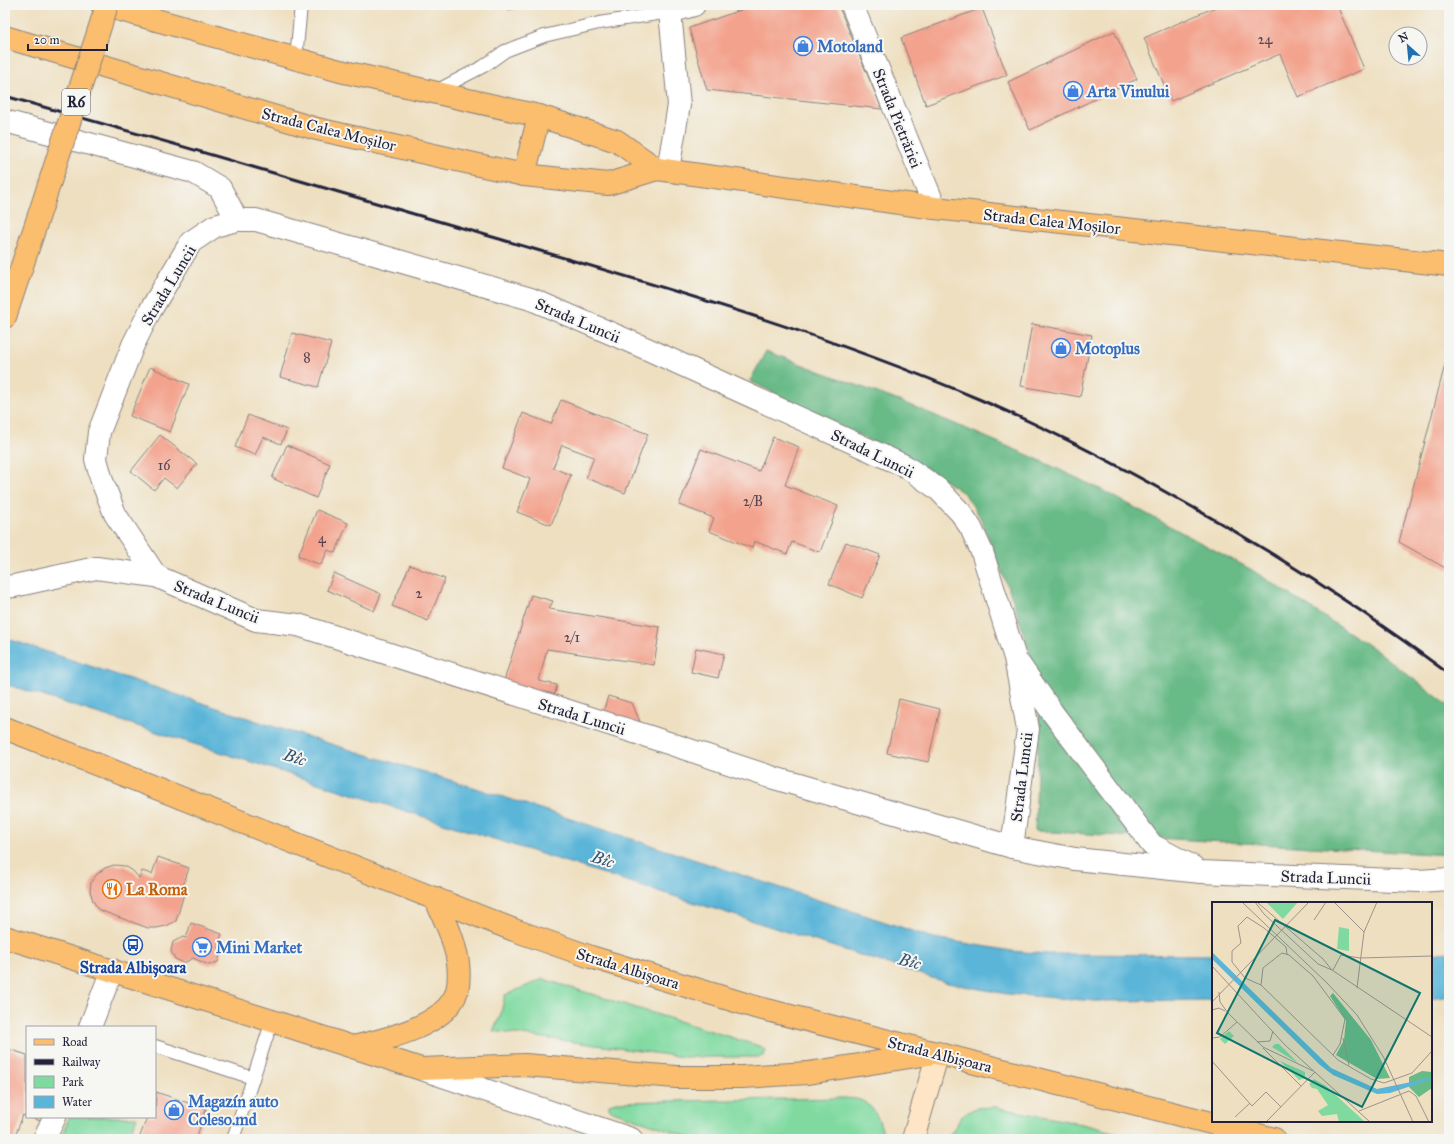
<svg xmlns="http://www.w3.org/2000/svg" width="1454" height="1144" font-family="'IM FELL Great Primer',serif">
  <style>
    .green { fill: #80daa0; stroke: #517e6e }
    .forest { fill: #68ba86; stroke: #456e60 }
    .water { fill: #5ab5d8; stroke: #3e6c8a }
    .building { fill: #f3a38d }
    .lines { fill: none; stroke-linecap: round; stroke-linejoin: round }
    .service-casing { stroke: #88807e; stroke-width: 14 }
    .minor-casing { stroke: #88807e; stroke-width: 24 }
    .secondary-casing { stroke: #88807e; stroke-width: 24 }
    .primary-casing { stroke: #88807e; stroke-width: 24 }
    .service { stroke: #fff; stroke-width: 12 }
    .minor { stroke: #fff; stroke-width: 22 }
    .secondary { stroke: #fde5c5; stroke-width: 22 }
    .primary { stroke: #fabe6e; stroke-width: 22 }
    .rail { stroke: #22223b; stroke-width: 3 }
    .primary-bridge-casing { stroke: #88807e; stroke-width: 24; stroke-linecap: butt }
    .primary-bridge { stroke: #fabe6e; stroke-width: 22 }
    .labels { text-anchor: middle; stroke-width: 4; stroke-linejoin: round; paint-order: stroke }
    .number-label { font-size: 14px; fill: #564250 }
    .shield { fill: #f6f6f2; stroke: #626272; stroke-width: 1 }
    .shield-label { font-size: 15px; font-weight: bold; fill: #22223b }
    .shop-label { font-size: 16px; font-weight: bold; fill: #366cbe; stroke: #f6f6f2; text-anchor: start }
    .street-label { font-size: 16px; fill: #22223b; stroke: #f6f6f2 }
    .food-label { font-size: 16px; font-weight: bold; fill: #c56008; stroke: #f6f6f2; text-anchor: start }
    .transit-label { font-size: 16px; font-weight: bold; fill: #164399; stroke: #f6f6f2 }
    .water-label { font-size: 17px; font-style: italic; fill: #365572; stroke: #f6f6f2 }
    .inset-river { fill: none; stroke: #5ab5d8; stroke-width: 2 }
    .inset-road { fill: none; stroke: #9c938b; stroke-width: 1 }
    .view { fill: #0f766e; fill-opacity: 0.15; stroke: #0f766e; stroke-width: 2 }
    .inset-edge { fill: none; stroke: #22223b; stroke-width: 2 }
  </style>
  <rect width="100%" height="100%" fill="#f6f6f2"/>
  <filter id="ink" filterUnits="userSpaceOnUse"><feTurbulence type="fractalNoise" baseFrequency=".025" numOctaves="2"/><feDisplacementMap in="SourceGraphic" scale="8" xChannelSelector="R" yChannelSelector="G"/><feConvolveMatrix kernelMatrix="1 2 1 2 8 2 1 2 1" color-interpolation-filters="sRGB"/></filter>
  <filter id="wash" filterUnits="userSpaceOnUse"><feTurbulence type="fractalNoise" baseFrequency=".012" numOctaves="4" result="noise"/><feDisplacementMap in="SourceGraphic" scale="16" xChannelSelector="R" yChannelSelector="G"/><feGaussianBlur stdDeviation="0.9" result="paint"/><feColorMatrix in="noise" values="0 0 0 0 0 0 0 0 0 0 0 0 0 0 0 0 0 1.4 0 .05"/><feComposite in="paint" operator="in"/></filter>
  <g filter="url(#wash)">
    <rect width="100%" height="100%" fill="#eedfc0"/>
    <g class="green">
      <polygon points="543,979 762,1047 765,1050 763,1056 758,1057 683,1057 493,1031 500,1017 505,995"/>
      <path d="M844 1098C849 1099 856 1098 860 1100 876 1106 881 1124 884 1139H695L613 1111 609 1108V1104L616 1102Z"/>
      <polygon points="995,1107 1082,1124 1141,1139 947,1139 963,1115 976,1108"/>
      <polygon points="69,1117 137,1117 129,1139 61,1139"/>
    </g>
    <polygon class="forest" points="766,351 915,407 1035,458 1102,490 1252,570 1374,649 1449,706 1449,855 1035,831 1040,684 1013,600 980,517 965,494 929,470 750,381"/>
    <g class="water">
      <polygon points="5,638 275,727 473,787 934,938 1012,951 1047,954 1213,955 1213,1000 1095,1001 1007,994 948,983 5,684"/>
      <polygon points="1449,952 1449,996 1431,999 1431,954"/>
    </g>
    <g id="blocks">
      <g class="building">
        <polygon points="507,5 526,5 526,6 508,10"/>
        <polygon points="755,5 838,5 882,109 707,90 689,28"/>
        <polygon points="1220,5 1337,5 1364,69 1298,97 1280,54 1171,101 1144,38"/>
        <polygon points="982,8 1007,75 926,105 901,38"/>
        <polygon points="1114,31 1137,79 1030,130 1008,82"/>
        <polygon points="1032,324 1092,335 1080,397 1021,386"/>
        <polygon points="292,333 331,343 318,387 280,377"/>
        <polygon points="1448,353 1449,353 1449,570 1399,542"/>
        <polygon points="150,367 189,384 170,432 130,416"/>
        <polygon points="561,400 648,434 625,493 586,478 594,457 562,445 553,468 571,475 551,525 517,512 530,479 502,468 523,413 551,424"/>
        <polygon points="248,415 287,430 281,444 263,437 255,455 235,447"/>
        <polygon points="160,435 197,464 177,488 164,478 154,490 131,471"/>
        <polygon points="773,437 799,447 785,485 838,506 820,552 792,542 787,554 754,541 752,548 709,531 714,518 679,505 701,449 759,471"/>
        <polygon points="287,445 330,464 316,498 272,478"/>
        <polygon points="317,510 348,523 335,553 328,550 321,565 298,556"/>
        <polygon points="846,542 880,555 862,598 829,584"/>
        <polygon points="410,565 445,579 428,621 392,606"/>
        <polygon points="334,573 381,594 374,611 327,590"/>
        <polygon points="531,595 553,601 549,609 660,627 654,665 547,649 539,681 557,685 554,697 503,684"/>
        <polygon points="696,648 724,654 718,678 691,672"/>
        <polygon points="608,696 632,703 641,724 603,713"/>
        <polygon points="899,699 940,709 928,762 887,753"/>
        <polygon points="158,857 189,868 183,886 186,887 176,921 166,926 156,928 148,928 99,910 93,901 90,891 91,882 97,874 105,868 114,865 125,866 133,871 139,878 142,871 152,874"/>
        <polygon points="191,923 222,934 217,947 222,949 218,962 209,965 193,958 184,963 175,959 171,951 173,942 183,937 186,938"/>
        <polygon points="5,1048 27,1055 27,1117 23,1115 14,1139 5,1139"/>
        <polygon points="156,1092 206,1109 196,1139 139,1139 147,1117 155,1117"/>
        <polygon points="28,1117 45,1117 44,1122"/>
      </g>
    </g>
  </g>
  <g filter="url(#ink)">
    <use href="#blocks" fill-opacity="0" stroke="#88807e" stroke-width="1"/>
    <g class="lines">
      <g class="service-casing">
        <g id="service">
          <polyline points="296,59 301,5"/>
          <polyline points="434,92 484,66 505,51 544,36 599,23 670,12"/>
          <polyline points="155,1046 253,1078"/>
          <polyline points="233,1139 272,1021"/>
        </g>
      </g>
      <g class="minor-casing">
        <g id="minor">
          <polyline points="852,5 935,208"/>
          <polyline points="5,121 193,172 220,188 237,220"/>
          <polyline points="668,170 679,105 670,12 694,5"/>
          <polyline points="156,576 115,514 102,481 96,459 99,432 133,345 150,311 191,242 215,226 237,220 256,220 531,299 645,348 905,466 938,489 961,513 971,528 982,552 1015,658 1028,729 1012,847"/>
          <polyline points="5,587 14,586 96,568 156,576 256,620 298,625 650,737 774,778 1012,847 1075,859 1201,872 1419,881 1449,879"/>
          <polyline points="1019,664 1052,712 1152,845 1193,867"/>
          <polyline points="90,1027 112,970"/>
          <polyline points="422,1069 631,1139"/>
          <polyline points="44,1139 55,1117"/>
        </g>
      </g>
      <g class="secondary-casing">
        <polyline id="secondary" points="913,1139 938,1053"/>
      </g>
      <g class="primary-casing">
        <g id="primary">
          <polyline points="102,5 340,71 539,116 617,141 657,169"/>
          <polyline points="5,37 317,129 524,175 608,184 657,169 935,208 1449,265"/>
          <polyline points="524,175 539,116"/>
          <polyline points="5,317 44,200"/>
          <polyline points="5,728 514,930 591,957 755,1007 1274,1139"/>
          <polyline points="5,937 272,1021 421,1069 525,1065 676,1077 742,1077 808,1073 929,1054"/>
          <path d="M353 1047C383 1040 447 1026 457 991 460 979 459 961 455 949 451 931 442 914 435 898"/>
        </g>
      </g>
      <use href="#service" class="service"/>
      <use href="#minor" class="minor"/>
      <use href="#secondary" class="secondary"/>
      <use href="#primary" class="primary"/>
      <path class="rail" d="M5 96C169 142 333 190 496 238 660 286 824 333 981 400 1049 429 1114 463 1178 499 1272 551 1363 609 1449 674"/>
      <g class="primary-bridge-casing">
        <polyline id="primary-bridge" points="44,200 107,5"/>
      </g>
      <use href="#primary-bridge" class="primary-bridge"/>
    </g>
  </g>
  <defs>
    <g id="shop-ring" transform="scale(1)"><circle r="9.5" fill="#f6f6f2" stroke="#3f7fe0" stroke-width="1.5"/><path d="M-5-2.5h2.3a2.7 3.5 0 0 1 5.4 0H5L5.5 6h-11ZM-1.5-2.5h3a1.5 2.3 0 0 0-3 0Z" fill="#3f7fe0"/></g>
    <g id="restaurant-ring" transform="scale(1)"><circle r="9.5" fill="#f6f6f2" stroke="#e8710a" stroke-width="1.5"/><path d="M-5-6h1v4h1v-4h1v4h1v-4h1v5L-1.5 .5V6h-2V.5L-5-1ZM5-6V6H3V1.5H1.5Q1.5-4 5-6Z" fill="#e8710a"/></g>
    <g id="bus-ring" transform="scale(1)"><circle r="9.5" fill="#f6f6f2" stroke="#1a4fb4" stroke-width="1.5"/><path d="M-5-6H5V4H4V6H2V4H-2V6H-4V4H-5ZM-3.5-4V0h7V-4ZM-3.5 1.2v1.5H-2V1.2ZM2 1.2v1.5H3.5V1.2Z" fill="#1a4fb4"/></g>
    <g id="supermarket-ring" transform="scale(1)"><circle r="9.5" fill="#f6f6f2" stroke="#3f7fe0" stroke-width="1.5"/><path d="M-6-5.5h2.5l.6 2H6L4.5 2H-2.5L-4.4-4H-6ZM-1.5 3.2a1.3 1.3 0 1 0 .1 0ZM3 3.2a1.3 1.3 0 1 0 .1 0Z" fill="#3f7fe0"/></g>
  </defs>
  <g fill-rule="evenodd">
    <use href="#shop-ring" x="803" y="46"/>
    <use href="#shop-ring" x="1073" y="91"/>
    <use href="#shop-ring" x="1061" y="348"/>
    <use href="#restaurant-ring" x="112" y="889"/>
    <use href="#bus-ring" x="133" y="945"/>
    <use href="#supermarket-ring" x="202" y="947"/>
    <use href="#shop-ring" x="174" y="1110"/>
  </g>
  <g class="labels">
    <g class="number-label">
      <text x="1265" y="44">24</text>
      <text x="307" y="362">8</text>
      <text x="164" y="470">16</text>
      <text x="753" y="506">2/B</text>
      <text x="322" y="543">4</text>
      <text x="419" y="598">2</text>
      <text x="572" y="642">2/1</text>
    </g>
    <rect class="shield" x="62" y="89" width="28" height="26" rx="3"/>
    <g class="shield-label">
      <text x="76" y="107">R6</text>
    </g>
    <g class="shop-label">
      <text x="817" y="52">Motoland</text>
      <text x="1087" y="97">Arta Vinului</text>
      <text x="1075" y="354">Motoplus</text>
      <text x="216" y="953">Mini Market</text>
      <text x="188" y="1107">Magazín auto<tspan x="188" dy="18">Coleso.md</tspan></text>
    </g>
    <g class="street-label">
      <text transform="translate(898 118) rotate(68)" y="6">Strada Pietrăriei</text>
      <text transform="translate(329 129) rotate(14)" y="6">Strada Calea Moșilor</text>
      <text transform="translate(1052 221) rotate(6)" y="6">Strada Calea Moșilor</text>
      <text transform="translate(168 285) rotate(-59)" y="6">Strada Luncii</text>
      <text transform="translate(578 320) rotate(23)" y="6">Strada Luncii</text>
      <text transform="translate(873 453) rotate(26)" y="6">Strada Luncii</text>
      <text transform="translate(217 601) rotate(22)" y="6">Strada Luncii</text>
      <text transform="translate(582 716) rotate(17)" y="6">Strada Luncii</text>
      <text transform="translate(1021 777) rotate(-83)" y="6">Strada Luncii</text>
      <text transform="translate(1326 877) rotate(2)" y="6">Strada Luncii</text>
      <text transform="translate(628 968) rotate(17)" y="6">Strada Albișoara</text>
      <text transform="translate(940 1054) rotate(14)" y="6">Strada Albișoara</text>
    </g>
    <g class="food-label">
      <text x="126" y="895">La Roma</text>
    </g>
    <g class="transit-label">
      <text x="133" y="973">Strada Albișoara</text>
    </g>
    <g class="water-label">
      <text transform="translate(295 757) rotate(18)" y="6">Bîc</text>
      <text transform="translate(603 859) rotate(18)" y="6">Bîc</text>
      <text transform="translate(910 961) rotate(15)" y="6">Bîc</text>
    </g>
  </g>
  <g transform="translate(1212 902)">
    <rect width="220" height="220" fill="#eedfc0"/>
    <path d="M54 0H86L71 17ZM127 25 137 27V49L125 47ZM17 129 22 134 13 142 8 137ZM63 142H67L86 161 60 145ZM68 159 93 170V176L87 178ZM102 177 114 184 153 220H127L125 212 110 214 106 209 116 203 105 187 100 186 97 182Z" fill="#80daa0"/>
    <path d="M121 91 159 138 178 176 165 177 124 153 132 138 134 119 118 94ZM210 169 220 170V186L207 195 197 185V175Z" fill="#68ba86"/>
    <path d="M0 50 119 166 165 187 214 177 211 180 178 191 165 192 121 173 108 163 0 57Z" fill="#5ab5d8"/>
    <path class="inset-river" d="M207 178 220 177"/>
    <path class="inset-road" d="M30 0 115 81 145 113 172 156 201 220M43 0 52 12 106 62 120 68 220 135M45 0 111 57 120 68M122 0 152 30M102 18 114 0M75 52 74 45 52 26 35 15 26 24 29 41 20 49V60L33 76 49 83 126 158 159 177 172 181 200 171 220 149M0 64 73 143 158 220M121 68 129 53 148 56 220 54M49 83 51 66 70 51 77 53 101 74 133 117 128 142 121 153M145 86 152 30 165 0M7 90 8 100 16 111 51 145 101 169M0 100 97 0M0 108 7 106 13 109M0 136 8 135 25 120M131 136 137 163M45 140 58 139 61 129M51 146 89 184M0 159 40 204 54 190 69 205M147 209 197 189 204 194 217 220M23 215 38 201M54 220 103 170"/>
    <path class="view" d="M63 18 208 91 150 205 5 131Z"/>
    <rect width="220" height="220" class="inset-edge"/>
  </g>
  <rect width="1454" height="1144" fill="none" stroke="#f6f6f2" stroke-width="20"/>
  <rect x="26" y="1026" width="130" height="92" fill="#f6f6f2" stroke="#a1a1a9"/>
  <rect x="34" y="1039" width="20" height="6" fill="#fabe6e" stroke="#a1a1a9"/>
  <text x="62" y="1046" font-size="12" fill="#22223b">Road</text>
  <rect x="34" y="1059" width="20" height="6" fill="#22223b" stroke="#a1a1a9"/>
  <text x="62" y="1066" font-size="12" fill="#22223b">Railway</text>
  <rect x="34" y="1076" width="20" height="12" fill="#80daa0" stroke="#a1a1a9"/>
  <text x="62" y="1086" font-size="12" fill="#22223b">Park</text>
  <rect x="34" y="1096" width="20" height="12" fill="#5ab5d8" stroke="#a1a1a9"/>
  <text x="62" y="1106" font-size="12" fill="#22223b">Water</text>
  <g transform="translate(1408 46) rotate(333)"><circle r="19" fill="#f6f6f2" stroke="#a1a1a9"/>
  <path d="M0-3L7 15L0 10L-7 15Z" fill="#1f6fb2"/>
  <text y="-6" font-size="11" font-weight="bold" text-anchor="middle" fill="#22223b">N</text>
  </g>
  <path d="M28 44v6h79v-6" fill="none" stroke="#22223b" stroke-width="2"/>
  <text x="34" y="44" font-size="12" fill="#22223b" stroke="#f6f6f2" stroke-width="3" paint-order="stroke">20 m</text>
</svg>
